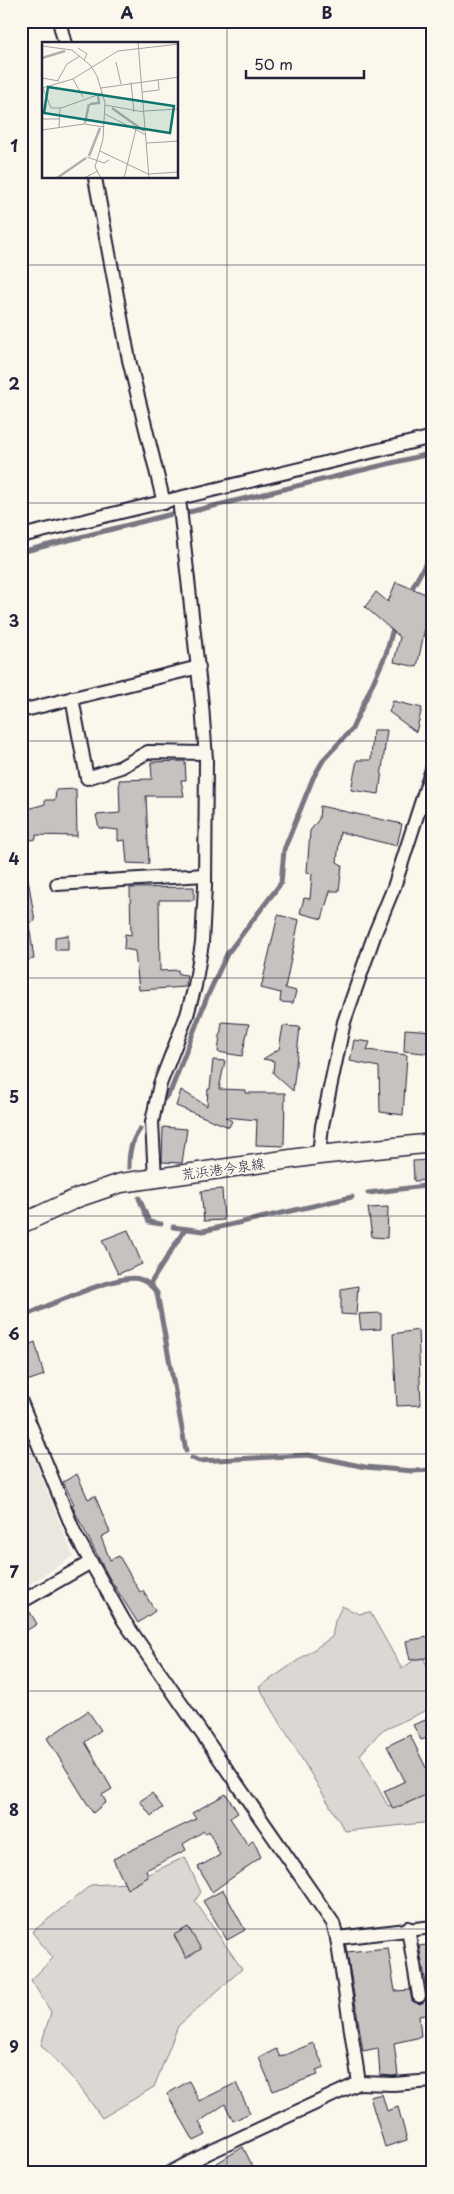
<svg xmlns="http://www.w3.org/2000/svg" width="454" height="2194" font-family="'Playpen Sans','Klee One',sans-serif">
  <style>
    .built { fill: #ebe7df }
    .green { fill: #dbd8d3; stroke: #7e7d87 }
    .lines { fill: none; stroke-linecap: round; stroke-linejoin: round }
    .stream { stroke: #787681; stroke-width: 5 }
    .building { fill: #c6c2c0; stroke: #22223b }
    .street-casing { stroke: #22223b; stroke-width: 16 }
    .secondary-casing { stroke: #22223b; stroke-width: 21 }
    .street { stroke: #fbf7ec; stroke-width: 12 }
    .secondary { stroke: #fbf7ec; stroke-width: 18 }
    .grid { fill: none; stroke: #22223b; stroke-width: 1; stroke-opacity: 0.55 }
    .labels { text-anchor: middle; stroke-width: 4; stroke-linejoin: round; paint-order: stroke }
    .street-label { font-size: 14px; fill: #22223b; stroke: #fbf7ec }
    .inset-river { fill: none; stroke: #b1aeb0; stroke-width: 2.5 }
    .inset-road { fill: none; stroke: #a4a2a5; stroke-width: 1 }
    .view { fill: #0f766e; fill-opacity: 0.15; stroke: #0f766e; stroke-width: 2.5 }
    .inset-edge { fill: none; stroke: #22223b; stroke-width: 2.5 }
    .neatline { fill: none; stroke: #22223b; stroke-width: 2 }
    .grid-label { font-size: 16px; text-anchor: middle; font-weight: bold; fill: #22223b }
  </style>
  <rect width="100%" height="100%" fill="#fbf7ec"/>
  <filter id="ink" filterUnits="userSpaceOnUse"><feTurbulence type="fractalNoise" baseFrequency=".02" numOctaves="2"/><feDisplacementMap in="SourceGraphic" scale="10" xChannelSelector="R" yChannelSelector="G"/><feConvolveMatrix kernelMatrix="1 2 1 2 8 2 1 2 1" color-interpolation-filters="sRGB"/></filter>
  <g filter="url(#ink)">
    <polygon class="built" points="21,1425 73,1556 21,1590"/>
    <g class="green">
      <polygon points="342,1606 359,1614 370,1612 402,1669 422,1654 433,1681 433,1707 380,1732 360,1755 388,1806 408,1804 409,1795 433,1795 433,1822 345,1831 259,1687 332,1637 335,1621"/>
      <polygon points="185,1857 201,1892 195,1901 242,1969 178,2026 154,2087 102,2118 77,2083 41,2045 51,2012 31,1980 53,1958 32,1932 91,1885 129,1883"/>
    </g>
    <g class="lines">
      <g class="stream">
        <polyline points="189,512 433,453"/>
        <polyline points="21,552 172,514"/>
        <polyline points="409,594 433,550"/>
        <polyline points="164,1099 171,1090 207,997 227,954 281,883 284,850 313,778 324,759 352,729 386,654 394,625"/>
        <path d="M129 1167C129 1152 131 1142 140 1129"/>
        <polyline points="368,1193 433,1185"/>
        <polyline points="139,1198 149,1222 161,1224"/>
        <polyline points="173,1227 203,1231 352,1197"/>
        <polyline points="150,1284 185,1229"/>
        <path d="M21 1317C44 1308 118 1273 139 1279 147 1281 152 1286 157 1293L186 1451"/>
        <polyline points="192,1458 199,1461 308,1455 365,1467 413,1471 433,1470"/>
      </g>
    </g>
    <g class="building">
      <polygon points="396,582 433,597 433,626 426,623 417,667 394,662 400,637 365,607 376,592 388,602"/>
      <polygon points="393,701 422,708 416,732 389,712"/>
      <polygon points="373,730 387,730 379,794 351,790 357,760 371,760"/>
      <polygon points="185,761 186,780 181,780 184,796 146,796 149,864 127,863 125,840 118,841 118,830 99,828 96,815 120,813 119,780 152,779 151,762"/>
      <polygon points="76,789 77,836 36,835 36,839 21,842 21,811 45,804 45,800 55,800 56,790"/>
      <polygon points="320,806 402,824 397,846 340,832 337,862 342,865 339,891 330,891 322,919 300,913 304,898 310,899 312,874 307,872 310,831 319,819"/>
      <polygon points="21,879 28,879 35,921 29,923 34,959 21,961"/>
      <polygon points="194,887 194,900 159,900 160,971 178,970 179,974 187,975 186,987 139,990 135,951 124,949 125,934 131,935 130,888"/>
      <polygon points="278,915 299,920 285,988 296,991 293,1003 280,1002 281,993 261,988"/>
      <polygon points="68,935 68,950 55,950 55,937"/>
      <polygon points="222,1022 249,1024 242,1056 218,1052"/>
      <polygon points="283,1026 300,1027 293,1091 273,1073 274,1061 263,1059 279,1049"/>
      <polygon points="405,1029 433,1031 433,1054 404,1051"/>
      <polygon points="354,1040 370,1042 367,1050 407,1055 403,1115 380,1112 379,1067 350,1061"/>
      <polygon points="213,1060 225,1061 219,1089 246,1090 246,1093 285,1093 284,1146 256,1145 257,1120 225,1117 232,1121 229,1127 176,1106 181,1090 207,1106 208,1089 210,1089"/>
      <polygon points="163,1127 187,1129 182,1163 162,1162"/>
      <polygon points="429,1160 428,1168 433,1168 433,1180 414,1181 413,1161"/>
      <polygon points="222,1189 224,1220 204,1221 201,1191"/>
      <polygon points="388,1207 387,1238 372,1237 368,1208"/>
      <polygon points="128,1230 142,1264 118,1274 102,1240"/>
      <polygon points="358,1286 356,1315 341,1314 341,1289"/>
      <polygon points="381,1313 381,1329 361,1330 359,1314"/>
      <polygon points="418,1330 421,1405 397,1406 393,1334"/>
      <polygon points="35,1342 44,1375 27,1381 21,1363 21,1348"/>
      <polygon points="77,1474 88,1499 95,1496 110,1532 101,1537 110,1560 119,1556 140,1592 143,1591 155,1611 138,1623 108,1576 75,1512 72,1505 74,1504 63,1482"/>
      <polygon points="30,1612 37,1624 21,1634 21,1617"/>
      <polygon points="433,1636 433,1657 410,1660 406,1641"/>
      <polygon points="88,1711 101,1730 85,1742 112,1789 102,1795 106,1802 93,1813 47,1738"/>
      <polygon points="433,1717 433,1736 421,1740 413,1725"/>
      <polygon points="410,1735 433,1782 433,1792 393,1809 384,1791 405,1781 387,1746"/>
      <polygon points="152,1793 163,1808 151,1816 140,1801"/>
      <polygon points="226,1794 238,1813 230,1818 248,1845 253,1840 261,1857 212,1892 198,1867 220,1855 209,1831 205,1834 204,1831 183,1844 186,1850 146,1870 148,1877 127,1889 113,1859 196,1819 192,1813"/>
      <polygon points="223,1890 245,1930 227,1940 203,1901"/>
      <polygon points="188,1927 201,1949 186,1958 174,1935"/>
      <polygon points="433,1944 433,1988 427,1988 419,1946"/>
      <polygon points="388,1948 395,1991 410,1990 412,2001 420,2004 426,1999 426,1989 433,1988 433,2014 419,2016 421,2037 394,2043 398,2075 393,2076 380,2075 378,2048 363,2051 347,1952"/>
      <polygon points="313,2043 324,2067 316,2070 318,2075 273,2091 259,2058 276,2049 280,2057"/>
      <polygon points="189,2081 199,2101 236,2083 250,2113 233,2121 225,2104 199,2122 206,2135 194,2141 167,2094"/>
      <polygon points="382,2094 387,2111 398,2107 407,2140 385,2147 370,2097"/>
      <polygon points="243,2147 256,2173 222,2173 217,2163"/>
    </g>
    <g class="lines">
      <g class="street-casing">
        <g id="street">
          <polyline points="59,21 65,44"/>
          <polyline points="95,178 129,360 164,503"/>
          <polyline points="21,536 433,437"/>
          <polyline points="72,698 87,778 121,767 148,752 205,753"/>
          <polyline points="21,711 199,667"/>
          <polyline points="57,884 205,875"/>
          <polyline points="319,1155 322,1126 344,1022 375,933 394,887 433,766"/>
          <polyline points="155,1178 152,1122 160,1084 187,1015 195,986 202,943 205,886 206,759 202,705 179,499"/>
          <polyline points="21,1402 75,1534 124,1621 333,1923 337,1938 359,2083 210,2152 169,2173"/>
          <polyline points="21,1602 91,1562"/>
          <polyline points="408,1928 419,1996"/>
          <polyline points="337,1938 433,1927"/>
          <polyline points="359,2083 393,2084 433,2081"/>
        </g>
      </g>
      <g class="secondary-casing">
        <polyline id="secondary" points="21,1224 77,1198 121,1183 319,1155 433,1143"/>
      </g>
      <use href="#street" class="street"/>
      <use href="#secondary" class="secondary"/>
    </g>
  </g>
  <path class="grid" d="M227 21V2173M21 265H433M21 503H433M21 741H433M21 978H433M21 1216H433M21 1454H433M21 1691H433M21 1929H433"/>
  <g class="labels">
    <g class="street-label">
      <text transform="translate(223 1169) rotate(-8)" y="5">荒浜港今泉線</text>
    </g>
  </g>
  <g transform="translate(42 42)">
    <rect width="136" height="136" fill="#fbf7ec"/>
    <path class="inset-river" d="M0 16 23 9M48 62 57 61 56 53M70 66 102 89M43 81 47 62M47 114 58 86M15 136 44 116"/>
    <path class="inset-road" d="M96 0 107 136M0 4 30 8 49 24 55 34 63 61 61 97 53 125 59 136M36 6 45 12 42 18M74 20 79 42M0 36 17 39M31 37 41 55M16 38 25 22 38 14M89 40 92 70M0 46 31 37 76 9 137 2M1 46 9 66H19L61 51M59 46 137 35M100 50 117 48 116 37M63 63 102 70M102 69 137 67M63 72 104 93M0 77H17M17 85 18 66M0 88 42 82 62 85M105 101 137 99M58 109 106 132 137 130M45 115 62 121 67 118M42 136 56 129M82 136 94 87"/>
    <path class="view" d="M6 45 132 64 128 91 2 71Z"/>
    <rect width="136" height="136" class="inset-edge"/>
  </g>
  <rect width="454" height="2194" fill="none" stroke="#fbf7ec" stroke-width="55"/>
  <path d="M246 70v8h118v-8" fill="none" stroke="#22223b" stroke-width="2.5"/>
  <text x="254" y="70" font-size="15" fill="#22223b" stroke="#fbf7ec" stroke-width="4" paint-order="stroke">50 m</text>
  <rect x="28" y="28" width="398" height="2138" class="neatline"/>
  <g class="grid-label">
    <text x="127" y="19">A</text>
    <text x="327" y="19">B</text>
    <text x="14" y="152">1</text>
    <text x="14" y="390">2</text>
    <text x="14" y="627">3</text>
    <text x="14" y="865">4</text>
    <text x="14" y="1103">5</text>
    <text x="14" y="1340">6</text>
    <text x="14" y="1578">7</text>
    <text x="14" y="1816">8</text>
    <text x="14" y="2053">9</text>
  </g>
</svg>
